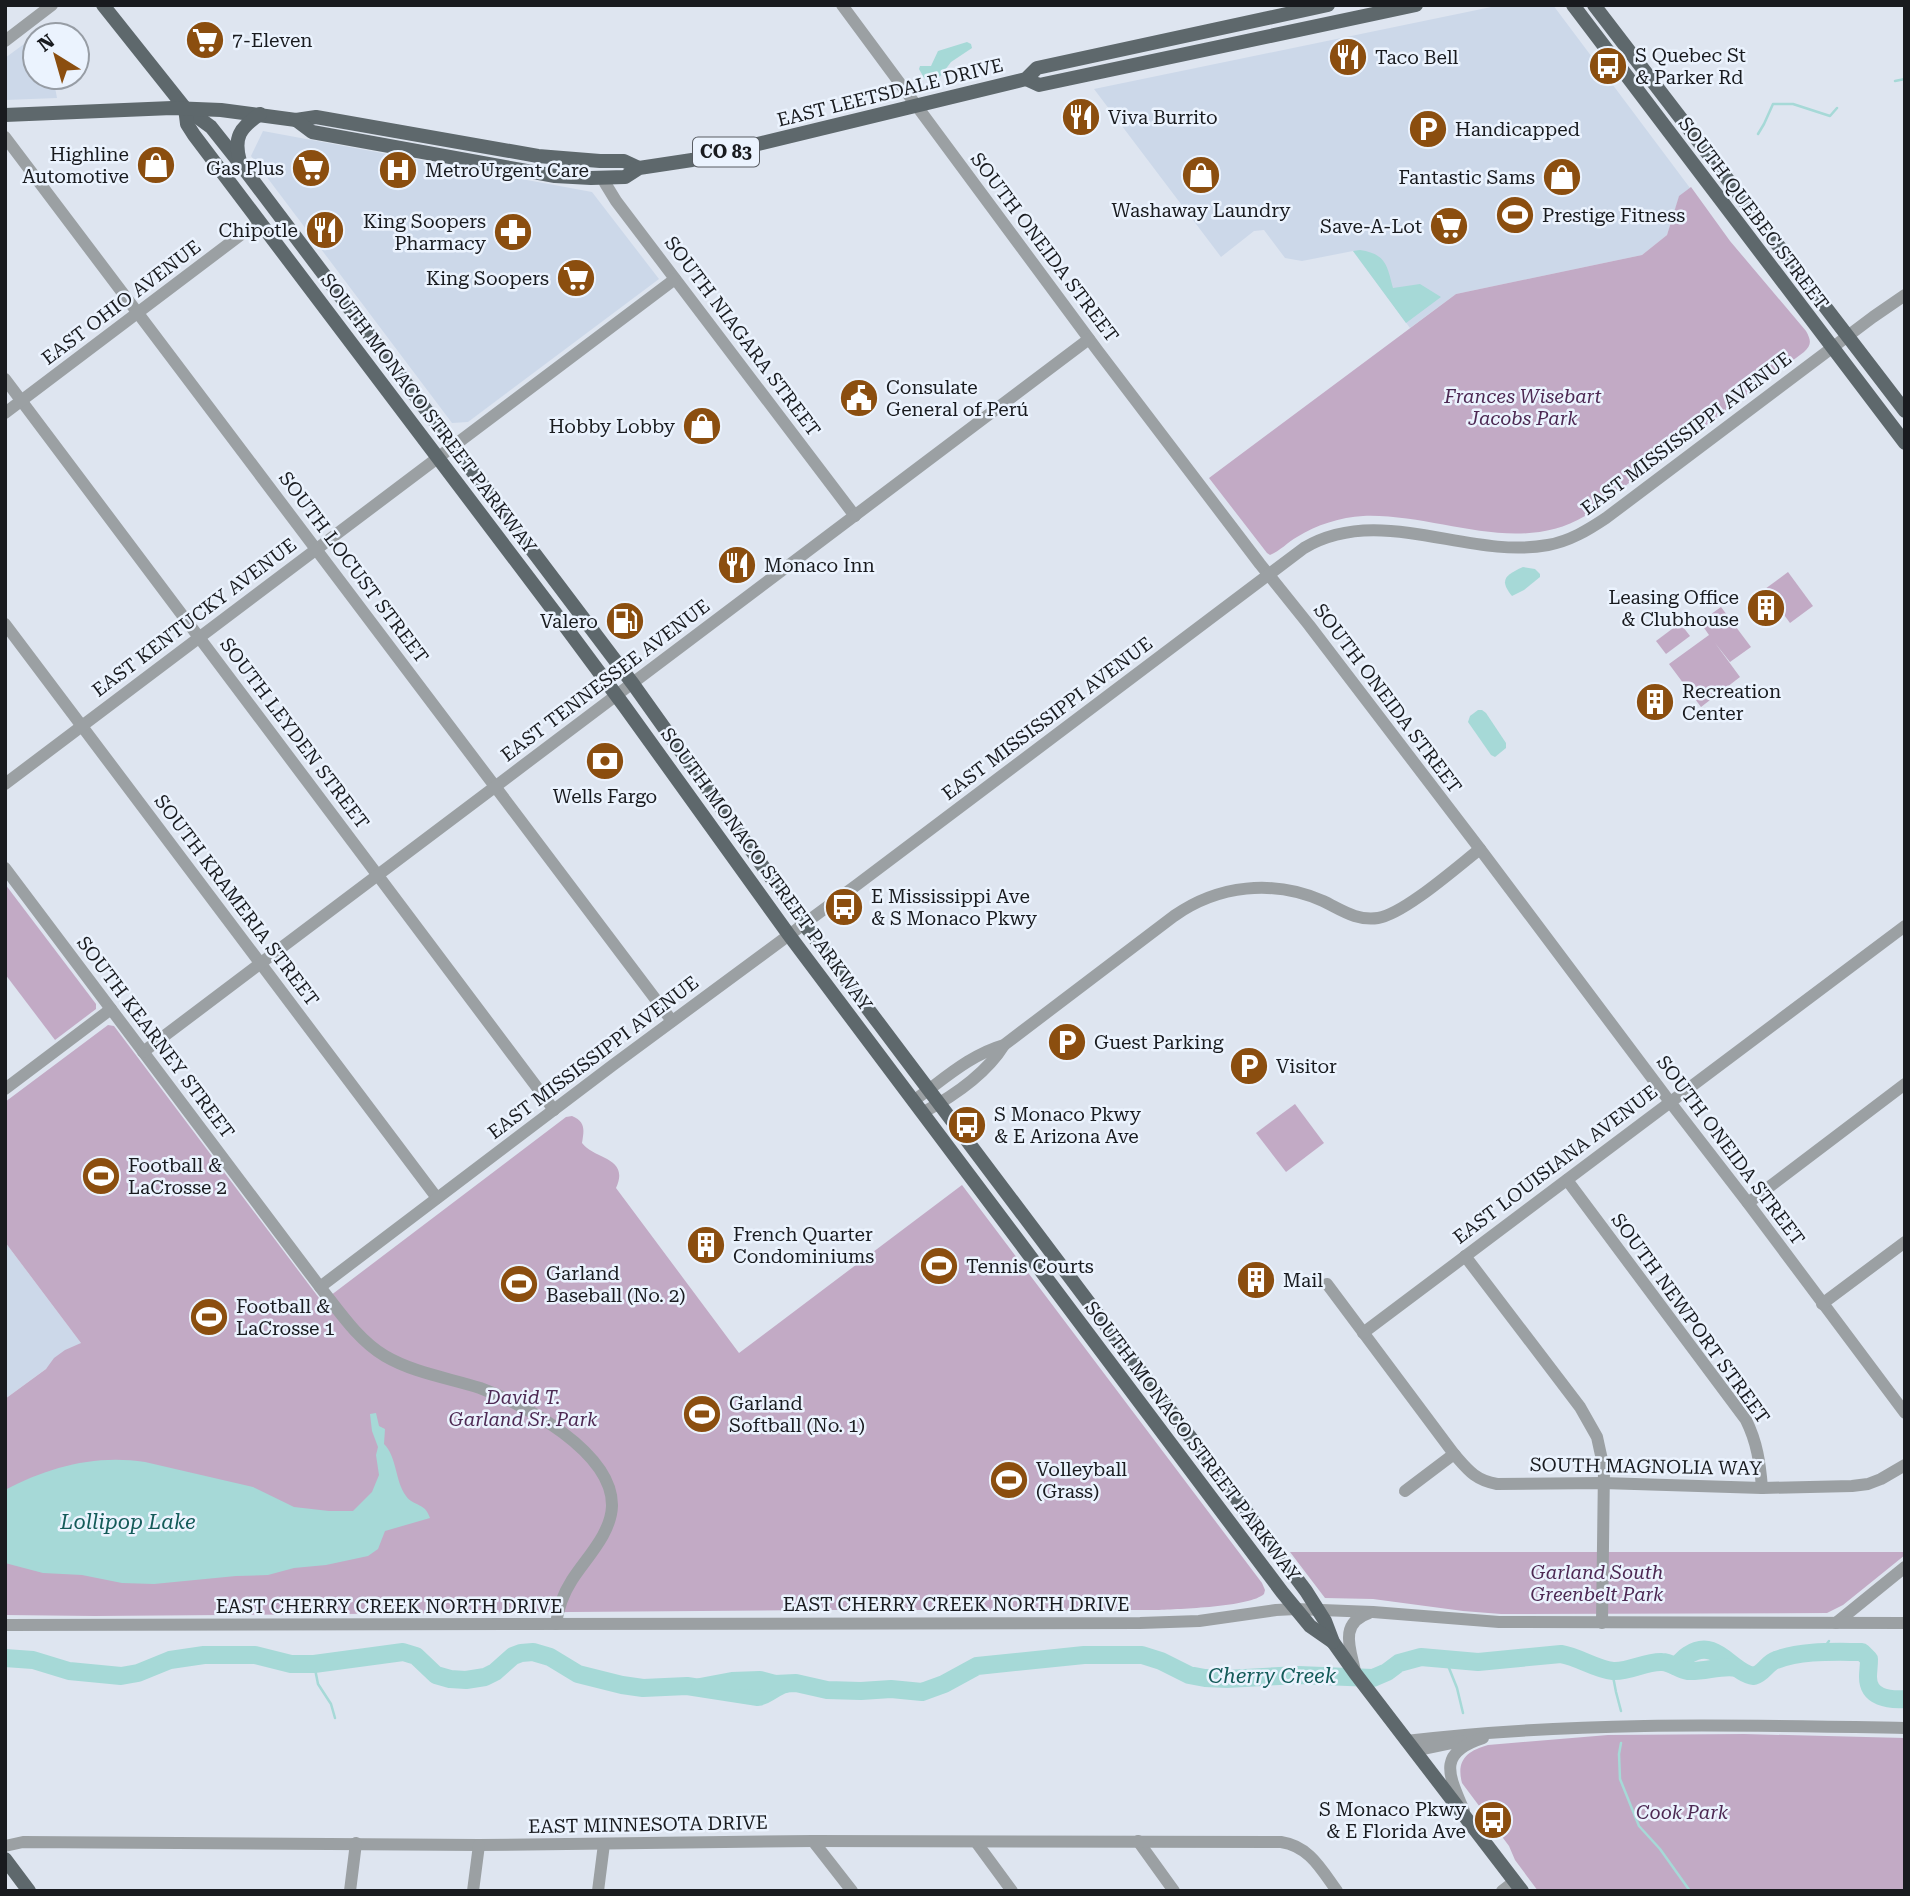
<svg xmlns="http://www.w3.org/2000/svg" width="1910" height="1896" font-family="'Roboto Serif',serif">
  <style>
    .built { fill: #ccd8e9 }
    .green { fill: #c2aac5 }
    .water { fill: #a6d9d7 }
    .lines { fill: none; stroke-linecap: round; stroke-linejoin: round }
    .stream { stroke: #a6d9d7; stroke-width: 2.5 }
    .river { stroke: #a6d9d7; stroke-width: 18 }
    .minor { stroke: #9ba0a3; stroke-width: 12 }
    .major { stroke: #5e686c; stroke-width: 14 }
    .labels { text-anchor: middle; stroke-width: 5; stroke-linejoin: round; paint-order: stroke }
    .shield { fill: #ebf3fe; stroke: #585c62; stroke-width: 2 }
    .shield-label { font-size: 18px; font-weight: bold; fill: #191b1f }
    .poi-label { font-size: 19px; fill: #191b1f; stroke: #ebf3fe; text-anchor: start }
    .street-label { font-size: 19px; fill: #191b1f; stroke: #ebf3fe }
    .park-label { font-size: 19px; font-style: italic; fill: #4d2953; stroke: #ebf3fe }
    .water-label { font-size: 21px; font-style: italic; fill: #145b59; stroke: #ebf3fe }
  </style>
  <rect width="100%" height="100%" fill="#dee5f0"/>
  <g class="built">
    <polygon points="1501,5 1553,5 1690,188 1679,197 1667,235 1642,255 1456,294 1410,328 1353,251 1302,261 1285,258 1264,230 1254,231 1221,257 1094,89"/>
    <polygon points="35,36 35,77 53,77 57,98 5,100 5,58"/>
    <polygon points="263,131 592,192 659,279 468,422 452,423 251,156"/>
    <polygon points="5,1242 81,1343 5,1399"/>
  </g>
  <g class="green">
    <path d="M1691 187 1730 241 1806 331C1811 340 1812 345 1804 352L1585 516C1516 557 1437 513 1363 516 1341 517 1316 525 1297 537 1288 542 1280 551 1270 555L1267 553 1209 478 1456 294 1642 255 1667 235 1679 196Z"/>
    <polygon points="1788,572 1813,606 1790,623 1765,589"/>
    <polygon points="1721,607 1751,647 1730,662 1715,643 1740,677 1701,707 1669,664 1709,635 1700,622"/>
    <polygon points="1680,623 1690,636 1666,654 1656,641"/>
    <polygon points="5,884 96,1004 96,1009 55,1040 5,974"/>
    <path d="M108 1025 114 1026 322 1302 566 1117 572 1116C586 1122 584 1130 582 1143 595 1160 630 1157 616 1188L739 1353 962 1185 1262 1583 1265 1590 1264 1594C1250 1607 1179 1609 1157 1610H810L95 1616 5 1615V1399L46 1369 54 1358 65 1350 81 1343 5 1242V1102Z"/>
    <polygon points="1295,1104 1324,1143 1286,1172 1256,1133"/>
    <polygon points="1290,1552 1905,1552 1905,1555 1843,1605 1827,1613 1501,1614 1463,1611 1373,1599 1325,1598"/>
    <path d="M1744 1734 1905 1738V1891H1538L1515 1860 1509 1846 1462 1783C1456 1760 1467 1751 1488 1745L1608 1735Z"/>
  </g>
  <g class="water">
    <polygon points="967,42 971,44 972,48 951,62 939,78 930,81 924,78 919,69 920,66 931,66 938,51"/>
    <path d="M1360 250C1386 254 1387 265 1393 288L1420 284 1441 297 1406 323 1353 251Z"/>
    <path d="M1523 567 1535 569 1540 574V577L1524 590 1512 596C1499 580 1505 575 1523 567Z"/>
    <polygon points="1478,710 1482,710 1486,713 1506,743 1506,748 1495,757 1491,755 1468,722 1470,716"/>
    <path d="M376 1413 379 1426 385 1429 384 1444C397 1457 395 1481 406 1496 414 1507 425 1502 430 1518L385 1531 378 1549 368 1556 326 1565 294 1568 268 1575 236 1576 154 1584 122 1583 82 1575 43 1573 5 1563V1490C48 1467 96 1454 145 1462L253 1487 294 1507 329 1511H353L372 1492 379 1475 376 1455 378 1447 372 1431 370 1414Z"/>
  </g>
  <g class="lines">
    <g class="stream">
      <polyline points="1895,81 1905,79"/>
      <polyline points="1758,134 1764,124 1773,104 1793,104 1830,116 1837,108"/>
      <polyline points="1821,1652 1829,1641"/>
      <polyline points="1445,1658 1457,1688 1463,1713"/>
      <polyline points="314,1664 318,1684 331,1704 335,1718"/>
      <polyline points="1612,1671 1616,1692 1621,1711"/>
      <polyline points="1621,1743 1619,1754 1620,1779 1639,1826 1660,1849 1690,1891"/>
    </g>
    <g class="river">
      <path d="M5 1658 33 1660 69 1671 121 1676 138 1673 170 1660 204 1655H255L291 1664H314L403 1652 416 1656 436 1675 450 1679 466 1680 485 1677 495 1672 513 1656 521 1653 533 1652 550 1657 578 1674 622 1685 643 1688 687 1686 758 1697C769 1695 775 1686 786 1684"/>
      <path d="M1675 1666C1680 1663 1683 1658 1688 1655 1717 1636 1731 1673 1754 1676 1764 1673 1767 1663 1776 1660 1802 1650 1835 1652 1862 1652L1869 1659C1869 1666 1868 1671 1868 1677 1868 1698 1889 1700 1905 1699"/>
      <path d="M700 1687 732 1681 760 1680 775 1684 796 1683 827 1690 861 1691 891 1689 922 1692 944 1684 977 1666 1084 1655H1142L1161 1661 1189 1675 1205 1678 1227 1679 1298 1675 1373 1678 1387 1672 1399 1663 1421 1657 1478 1662 1561 1654C1579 1657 1595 1669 1613 1671 1630 1672 1646 1661 1662 1662 1671 1662 1679 1670 1688 1671 1705 1672 1721 1665 1737 1668"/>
    </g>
    <g class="minor">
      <polyline points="842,5 1098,351 1260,564 1309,625 1480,849 1670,1102 1748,1203 1905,1413"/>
      <polyline points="5,41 52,5"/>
      <polyline points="5,137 672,1021"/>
      <polyline points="604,178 605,183 616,201 855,516"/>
      <polyline points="5,379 554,1110"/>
      <polyline points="5,413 259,221"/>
      <polyline points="5,624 437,1198"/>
      <polyline points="5,784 675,279"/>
      <path d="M5 868 320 1287C339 1311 358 1340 385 1356 414 1373 449 1378 480 1388 524 1404 613 1452 612 1506 611 1534 586 1558 572 1580 563 1594 558 1608 556 1624"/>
      <polyline points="143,1052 1089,339"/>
      <polyline points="5,1089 111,1009"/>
      <path d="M913 1101C942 1081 969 1055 1004 1045L1174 916C1218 885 1273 879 1323 901 1342 910 1356 921 1378 918 1404 914 1457 867 1480 849"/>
      <path d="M922 1113C952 1097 986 1074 1004 1045"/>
      <path d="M1567 1180 1746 1420C1757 1442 1760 1463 1762 1488"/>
      <polyline points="1748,1203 1905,1084"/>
      <polyline points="1465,1256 1580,1407 1597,1437 1604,1469 1602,1623"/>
      <path d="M1327 1284 1454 1454C1468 1470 1475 1480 1497 1484L1603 1483 1762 1488 1852 1486 1868 1484 1881 1479 1905 1465"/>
      <path d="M320 1287 613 1065 858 884 1304 548C1380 503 1468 560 1548 545 1570 541 1588 530 1606 518L1873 317 1905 295"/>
      <polyline points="1822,1304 1905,1242"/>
      <polyline points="1363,1333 1905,926"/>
      <polyline points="1405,1491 1454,1454"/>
      <polyline points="1836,1623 1905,1567"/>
      <polyline points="5,1625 1140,1623 1199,1621 1276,1610 1296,1609 1373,1612 1499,1622 1905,1623"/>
      <path d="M1355 1671C1350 1648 1339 1623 1369 1613"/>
      <path d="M1406 1741C1573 1721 1737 1725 1905 1728"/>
      <polyline points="1414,1751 1462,1741"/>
      <path d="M1464 1811C1449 1775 1436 1753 1483 1738"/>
      <polyline points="813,1841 852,1891"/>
      <polyline points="1138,1841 1174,1891"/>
      <polyline points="976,1842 1012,1891"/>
      <path d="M5 1846 23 1842 479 1845 813 1841 1281 1842C1309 1846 1321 1869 1337 1891"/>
      <polyline points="350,1891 356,1843"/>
      <polyline points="473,1891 479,1845"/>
      <polyline points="598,1891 604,1844"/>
      <polyline points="1502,1891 1515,1881"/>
    </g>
    <g class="major">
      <polyline points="103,5 185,108 211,127 242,166 633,684 804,924 1306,1591 1325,1621 1333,1642 1355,1673 1522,1891"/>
      <polyline points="1573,5 1905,443"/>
      <polyline points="1594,5 1905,411"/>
      <polyline points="1026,79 1039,85 1416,5"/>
      <polyline points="185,108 187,124 194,135 556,614 625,707 789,935 1282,1592 1310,1626 1333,1642"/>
      <polyline points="5,115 172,108 221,110 296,120 316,117 538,156 600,161 624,161 639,168"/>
      <polyline points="296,120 312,132 555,176 591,178 625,177 639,168 692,160 1026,79 1037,68 1328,5"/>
      <path d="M240 162C233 137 240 128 260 114"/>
      <polyline points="5,1859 29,1891"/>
    </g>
  </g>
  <defs>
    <g id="supermarket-disc" transform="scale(2.0125)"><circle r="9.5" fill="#8b4e0f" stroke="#ebf3fe"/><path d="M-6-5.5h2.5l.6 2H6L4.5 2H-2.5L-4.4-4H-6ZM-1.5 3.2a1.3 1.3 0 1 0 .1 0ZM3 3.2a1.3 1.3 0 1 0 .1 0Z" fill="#fff"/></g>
    <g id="restaurant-disc" transform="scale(2.0125)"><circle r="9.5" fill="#8b4e0f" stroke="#ebf3fe"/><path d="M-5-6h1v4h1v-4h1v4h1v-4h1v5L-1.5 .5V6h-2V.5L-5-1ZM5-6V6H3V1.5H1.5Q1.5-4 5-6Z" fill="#fff"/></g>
    <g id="bus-disc" transform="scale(2.0125)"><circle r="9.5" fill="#8b4e0f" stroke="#ebf3fe"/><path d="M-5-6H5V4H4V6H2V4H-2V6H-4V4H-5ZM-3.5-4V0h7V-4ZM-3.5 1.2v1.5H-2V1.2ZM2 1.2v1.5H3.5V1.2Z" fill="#fff"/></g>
    <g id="parking-disc" transform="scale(2.0125)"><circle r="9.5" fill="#8b4e0f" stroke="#ebf3fe"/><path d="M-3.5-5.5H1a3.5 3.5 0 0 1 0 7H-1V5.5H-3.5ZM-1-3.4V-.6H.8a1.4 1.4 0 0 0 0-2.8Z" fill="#fff"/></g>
    <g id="shop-disc" transform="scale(2.0125)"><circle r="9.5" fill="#8b4e0f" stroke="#ebf3fe"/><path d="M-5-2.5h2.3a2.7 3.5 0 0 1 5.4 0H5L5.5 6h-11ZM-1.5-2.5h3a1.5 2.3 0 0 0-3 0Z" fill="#fff"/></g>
    <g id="hospital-disc" transform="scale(2.0125)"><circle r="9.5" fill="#8b4e0f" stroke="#ebf3fe"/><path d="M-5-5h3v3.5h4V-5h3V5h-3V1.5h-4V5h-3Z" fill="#fff"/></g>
    <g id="stadium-disc" transform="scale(2.0125)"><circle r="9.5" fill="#8b4e0f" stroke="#ebf3fe"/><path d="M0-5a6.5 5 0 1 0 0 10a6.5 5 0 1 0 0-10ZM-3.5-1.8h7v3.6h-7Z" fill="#fff"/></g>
    <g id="pharmacy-disc" transform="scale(2.0125)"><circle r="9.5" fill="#8b4e0f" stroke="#ebf3fe"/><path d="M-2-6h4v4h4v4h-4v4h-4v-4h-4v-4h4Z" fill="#fff"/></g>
    <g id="civic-disc" transform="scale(2.0125)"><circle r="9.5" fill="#8b4e0f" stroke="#ebf3fe"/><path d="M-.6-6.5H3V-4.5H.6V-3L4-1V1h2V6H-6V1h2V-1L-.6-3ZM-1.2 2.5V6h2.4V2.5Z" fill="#fff"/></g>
    <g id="building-disc" transform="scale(2.0125)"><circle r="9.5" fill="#8b4e0f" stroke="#ebf3fe"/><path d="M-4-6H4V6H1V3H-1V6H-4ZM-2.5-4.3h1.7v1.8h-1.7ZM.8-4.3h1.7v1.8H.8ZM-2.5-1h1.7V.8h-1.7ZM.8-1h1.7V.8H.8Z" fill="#fff"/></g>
    <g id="fuel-disc" transform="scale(2.0125)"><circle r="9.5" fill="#8b4e0f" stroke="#ebf3fe"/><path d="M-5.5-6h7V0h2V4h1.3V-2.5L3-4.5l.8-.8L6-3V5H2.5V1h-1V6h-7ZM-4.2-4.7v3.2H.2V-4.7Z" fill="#fff"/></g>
    <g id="bank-disc" transform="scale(2.0125)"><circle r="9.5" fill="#8b4e0f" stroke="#ebf3fe"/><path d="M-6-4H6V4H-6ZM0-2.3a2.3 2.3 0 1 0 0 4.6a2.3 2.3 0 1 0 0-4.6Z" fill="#fff"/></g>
  </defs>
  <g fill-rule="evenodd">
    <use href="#supermarket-disc" x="205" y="40"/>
    <use href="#restaurant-disc" x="1348" y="57"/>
    <use href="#bus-disc" x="1608" y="66"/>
    <use href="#restaurant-disc" x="1081" y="117"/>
    <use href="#parking-disc" x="1428" y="129"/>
    <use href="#shop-disc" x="156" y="165"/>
    <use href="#supermarket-disc" x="311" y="168"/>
    <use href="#hospital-disc" x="398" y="170"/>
    <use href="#shop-disc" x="1201" y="175"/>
    <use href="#shop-disc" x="1562" y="177"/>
    <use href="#stadium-disc" x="1515" y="215"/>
    <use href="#supermarket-disc" x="1449" y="226"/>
    <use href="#restaurant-disc" x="325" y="230"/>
    <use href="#pharmacy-disc" x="513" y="232"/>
    <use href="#supermarket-disc" x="576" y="278"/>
    <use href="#civic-disc" x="859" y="398"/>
    <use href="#shop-disc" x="702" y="426"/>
    <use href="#restaurant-disc" x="737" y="565"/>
    <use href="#building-disc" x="1766" y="608"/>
    <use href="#fuel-disc" x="625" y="621"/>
    <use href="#building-disc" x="1655" y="702"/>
    <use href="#bank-disc" x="605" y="761"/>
    <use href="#bus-disc" x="844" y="907"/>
    <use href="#parking-disc" x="1067" y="1042"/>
    <use href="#parking-disc" x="1249" y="1066"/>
    <use href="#bus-disc" x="967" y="1125"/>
    <use href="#stadium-disc" x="101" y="1176"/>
    <use href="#building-disc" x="706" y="1245"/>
    <use href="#stadium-disc" x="939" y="1266"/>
    <use href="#building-disc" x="1256" y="1280"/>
    <use href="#stadium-disc" x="519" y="1284"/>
    <use href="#stadium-disc" x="209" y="1317"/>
    <use href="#stadium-disc" x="702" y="1414"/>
    <use href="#stadium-disc" x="1009" y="1480"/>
    <use href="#bus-disc" x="1493" y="1820"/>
  </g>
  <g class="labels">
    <rect class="shield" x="693" y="137.5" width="66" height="29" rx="5"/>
    <g class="shield-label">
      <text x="726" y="158">CO 83</text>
    </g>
    <g class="poi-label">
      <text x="232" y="47">7-Eleven</text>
      <text x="1635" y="62">S Quebec St<tspan x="1635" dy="22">&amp; Parker Rd</tspan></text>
      <text x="1375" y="64">Taco Bell</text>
      <text x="1108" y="124">Viva Burrito</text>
      <text x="1455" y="136">Handicapped</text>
      <text x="129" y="161" text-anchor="end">Highline<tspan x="129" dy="22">Automotive</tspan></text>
      <text x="284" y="175" text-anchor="end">Gas Plus</text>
      <text x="425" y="177">MetroUrgent Care</text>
      <text x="1535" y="184" text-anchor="end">Fantastic Sams</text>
      <text x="1201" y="217" text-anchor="middle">Washaway Laundry</text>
      <text x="1542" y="222">Prestige Fitness</text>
      <text x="486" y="228" text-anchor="end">King Soopers<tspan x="486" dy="22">Pharmacy</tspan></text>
      <text x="1422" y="233" text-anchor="end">Save-A-Lot</text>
      <text x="298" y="237" text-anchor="end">Chipotle</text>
      <text x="549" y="285" text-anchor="end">King Soopers</text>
      <text x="886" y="394">Consulate<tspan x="886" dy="22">General of Perú</tspan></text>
      <text x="675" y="433" text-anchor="end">Hobby Lobby</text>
      <text x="764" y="572">Monaco Inn</text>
      <text x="1739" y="604" text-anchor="end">Leasing Office<tspan x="1739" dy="22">&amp; Clubhouse</tspan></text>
      <text x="598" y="628" text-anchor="end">Valero</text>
      <text x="1682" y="698">Recreation<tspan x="1682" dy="22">Center</tspan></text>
      <text x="605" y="803" text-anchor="middle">Wells Fargo</text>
      <text x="871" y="903">E Mississippi Ave<tspan x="871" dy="22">&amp; S Monaco Pkwy</tspan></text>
      <text x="1094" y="1049">Guest Parking</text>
      <text x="1276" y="1073">Visitor</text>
      <text x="994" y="1121">S Monaco Pkwy<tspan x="994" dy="22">&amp; E Arizona Ave</tspan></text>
      <text x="128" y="1172">Football &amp;<tspan x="128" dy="22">LaCrosse 2</tspan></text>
      <text x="733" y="1241">French Quarter<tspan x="733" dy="22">Condominiums</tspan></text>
      <text x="966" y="1273">Tennis Courts</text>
      <text x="546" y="1280">Garland<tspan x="546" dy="22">Baseball (No. 2)</tspan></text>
      <text x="1283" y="1287">Mail</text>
      <text x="236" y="1313">Football &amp;<tspan x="236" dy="22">LaCrosse 1</tspan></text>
      <text x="729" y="1410">Garland<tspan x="729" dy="22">Softball (No. 1)</tspan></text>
      <text x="1036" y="1476">Volleyball<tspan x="1036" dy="22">(Grass)</tspan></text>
      <text x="1466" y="1816" text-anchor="end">S Monaco Pkwy<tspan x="1466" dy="22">&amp; E Florida Ave</tspan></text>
    </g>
    <g class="street-label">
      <text transform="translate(890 92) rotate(-14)" y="7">EAST LEETSDALE DRIVE</text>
      <text transform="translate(1754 213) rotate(53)" y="7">SOUTH QUEBEC STREET</text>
      <text transform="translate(1045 247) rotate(53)" y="7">SOUTH ONEIDA STREET</text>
      <text transform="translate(121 302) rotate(-37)" y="7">EAST OHIO AVENUE</text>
      <text transform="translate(743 336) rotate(53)" y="7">SOUTH NIAGARA STREET</text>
      <text transform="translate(429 413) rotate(53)" y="7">SOUTH MONACO STREET PARKWAY</text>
      <text transform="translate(1686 433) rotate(-37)" y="7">EAST MISSISSIPPI AVENUE</text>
      <text transform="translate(354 567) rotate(53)" y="7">SOUTH LOCUST STREET</text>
      <text transform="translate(194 617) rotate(-37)" y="7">EAST KENTUCKY AVENUE</text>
      <text transform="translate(605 680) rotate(-37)" y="7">EAST TENNESSEE AVENUE</text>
      <text transform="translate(1388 698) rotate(53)" y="7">SOUTH ONEIDA STREET</text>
      <text transform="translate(1047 718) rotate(-37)" y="7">EAST MISSISSIPPI AVENUE</text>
      <text transform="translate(295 733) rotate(53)" y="7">SOUTH LEYDEN STREET</text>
      <text transform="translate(767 869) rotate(54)" y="7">SOUTH MONACO STREET PARKWAY</text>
      <text transform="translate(237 900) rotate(53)" y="7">SOUTH KRAMERIA STREET</text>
      <text transform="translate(156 1037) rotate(53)" y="7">SOUTH KEARNEY STREET</text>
      <text transform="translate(593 1057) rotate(-37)" y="7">EAST MISSISSIPPI AVENUE</text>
      <text transform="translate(1731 1150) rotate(53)" y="7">SOUTH ONEIDA STREET</text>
      <text transform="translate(1555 1164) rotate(-37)" y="7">EAST LOUISIANA AVENUE</text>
      <text transform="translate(1691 1318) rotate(54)" y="7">SOUTH NEWPORT STREET</text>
      <text transform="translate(1193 1441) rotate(53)" y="7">SOUTH MONACO STREET PARKWAY</text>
      <text transform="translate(1646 1466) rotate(1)" y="7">SOUTH MAGNOLIA WAY</text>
      <text x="956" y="1611">EAST CHERRY CREEK NORTH DRIVE</text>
      <text x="389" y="1613">EAST CHERRY CREEK NORTH DRIVE</text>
      <text transform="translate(648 1824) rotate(-1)" y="7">EAST MINNESOTA DRIVE</text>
    </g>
    <g class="park-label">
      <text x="1523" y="403">Frances Wisebart<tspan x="1523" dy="22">Jacobs Park</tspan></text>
      <text x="523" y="1404">David T.<tspan x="523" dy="22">Garland Sr. Park</tspan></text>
      <text x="1597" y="1579">Garland South<tspan x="1597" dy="22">Greenbelt Park</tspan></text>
      <text x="1682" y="1819">Cook Park</text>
    </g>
    <g class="water-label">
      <text x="128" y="1529">Lollipop Lake</text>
      <text x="1272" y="1683">Cherry Creek</text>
    </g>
  </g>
  <rect width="1910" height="1896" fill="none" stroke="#191b1f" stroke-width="14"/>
  <g transform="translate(56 56) rotate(323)"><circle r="33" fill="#ebf3fe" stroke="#979da5" stroke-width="2"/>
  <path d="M0-5L12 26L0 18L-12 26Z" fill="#8b4e0f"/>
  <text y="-10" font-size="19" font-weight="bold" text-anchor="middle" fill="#191b1f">N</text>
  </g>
</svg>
